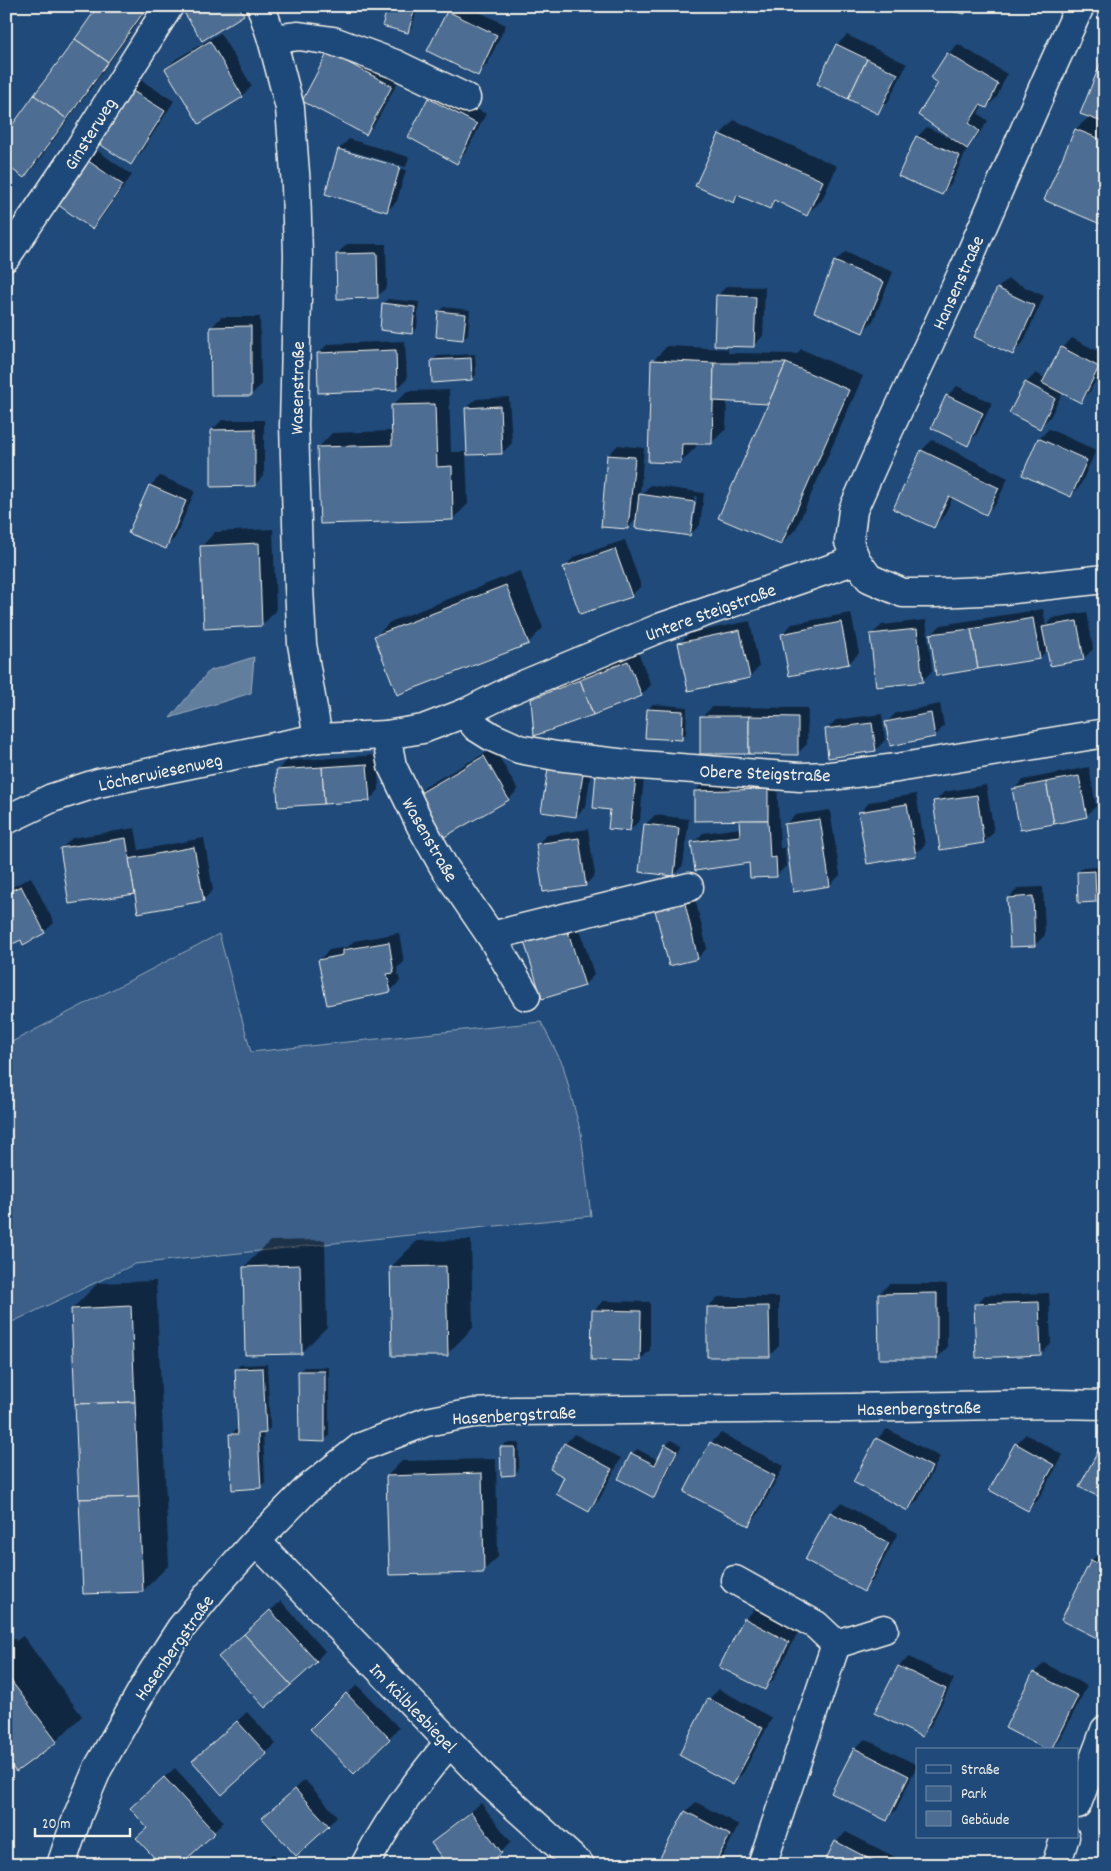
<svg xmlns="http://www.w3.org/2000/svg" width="1111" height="1871" font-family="Dekko,sans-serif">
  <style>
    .green { fill: #3a5f88; stroke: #97a8b8 }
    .water { fill: #627e9d; stroke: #9cacbb }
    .shadow { fill: #0007; fill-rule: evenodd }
    .building { fill: #4d6e92; stroke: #f4f1e8 }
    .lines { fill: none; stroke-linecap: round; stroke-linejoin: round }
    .minor-casing { stroke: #f4f1e8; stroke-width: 31 }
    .tertiary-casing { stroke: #f4f1e8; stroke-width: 31 }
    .minor { stroke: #1f4a7a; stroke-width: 28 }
    .tertiary { stroke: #1f4a7a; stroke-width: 28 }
    .labels { text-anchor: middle; stroke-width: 4; stroke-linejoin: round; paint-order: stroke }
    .street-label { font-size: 19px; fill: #f4f1e8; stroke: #1f4a7a }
  </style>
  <rect width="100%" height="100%" fill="#1f4a7a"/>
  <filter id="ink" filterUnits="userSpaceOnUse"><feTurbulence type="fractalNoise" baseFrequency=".02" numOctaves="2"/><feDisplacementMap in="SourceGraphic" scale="10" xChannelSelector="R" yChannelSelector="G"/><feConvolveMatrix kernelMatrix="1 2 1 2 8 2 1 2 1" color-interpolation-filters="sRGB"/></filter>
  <g filter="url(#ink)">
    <polygon class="green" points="219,934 251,1052 541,1022 563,1065 581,1133 591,1216 135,1264 6,1325 6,1045"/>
    <polygon class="water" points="254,657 251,693 170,718 209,671"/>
    <g class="shadow">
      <polygon points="100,6 150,6 34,167 24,176"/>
      <polygon points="182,6 251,6 243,14"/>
      <polygon points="389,6 418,6 412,27 408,32"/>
      <polygon points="453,6 467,6 506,25 487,64 478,74 448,12"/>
      <polygon points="930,6 971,6 964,13"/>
      <polygon points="220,33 252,86 242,96 166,69 176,59"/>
      <polygon points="847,35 907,64 888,102 878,112 819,83 837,45"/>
      <polygon points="958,44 1007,74 997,97 987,107 983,105 978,113 988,121 977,137 969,145 951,184 941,194 917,137 927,127 950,138 951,136 940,82 933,78 948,54"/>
      <polygon points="329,53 401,76 375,124 366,134"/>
      <polygon points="1105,55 1105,225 1045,199 1076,129 1090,116"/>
      <polygon points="139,79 174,101 141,153 131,163 96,140"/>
      <polygon points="439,89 486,114 466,152 456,162 429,99"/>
      <polygon points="734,120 837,166 822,200 807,214 777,200 770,208 740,195 734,201 720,135"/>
      <polygon points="349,139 409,157 406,167 344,149 344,152 406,170 397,201 387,211 326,193 339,149"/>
      <polygon points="95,149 132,175 102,217 92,227 55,201"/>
      <polygon points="347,244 386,244 387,287 377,297 337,254"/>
      <polygon points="845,252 893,272 873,321 863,331 835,262"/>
      <polygon points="1008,279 1044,296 1023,343 1013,353 976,336 998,288"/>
      <polygon points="727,286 765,287 763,336 753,346 717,296"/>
      <polygon points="388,299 419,302 417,328 412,333 381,329 384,303"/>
      <polygon points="444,307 470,310 468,334 463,339 439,312"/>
      <polygon points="221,317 260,317 261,385 251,395 212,327"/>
      <polygon points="1072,338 1105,355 1105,364 1090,391 1081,401 1063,392 1050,417 1040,427 1026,383 1036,373 1046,379 1062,348"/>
      <polygon points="405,341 407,379 397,389 318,354 328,344"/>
      <polygon points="667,346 728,349 728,353 797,354 801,349 863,376 796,529 781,544 771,399 767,403 727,400 726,429 711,443 696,443 696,447 681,462 653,361"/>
      <polygon points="475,354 476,375 471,379 432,361 437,356"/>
      <polygon points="957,386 992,403 977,434 967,444 947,396"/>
      <polygon points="449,390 451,452 466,452 468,504 453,519 318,448 332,433 393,431 392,406 407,391"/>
      <polygon points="509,397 512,443 502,453 466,408 476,399"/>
      <polygon points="222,420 264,420 264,475 255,485 212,430"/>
      <polygon points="1049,429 1096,450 1080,486 1071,496 1039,439"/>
      <polygon points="932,440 1008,478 996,504 986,513 953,497 943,517 933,527 895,509 922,450"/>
      <path d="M618 445 644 448 640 496 650 485 704 493 700 525 690 534 637 518 628 528 608 455ZM695 496H697L693 525H690Z"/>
      <polygon points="160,476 195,491 175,538 165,547 150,486"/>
      <polygon points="273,529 276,611 262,625 201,547 215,532"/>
      <polygon points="625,540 641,586 631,596 565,567 574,557"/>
      <polygon points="520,571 543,628 528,643 376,636 390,622"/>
      <polygon points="1043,609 1046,626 1053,618 1087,612 1093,649 1083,659 1048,649 1040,657 931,635 941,625"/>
      <polygon points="851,613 859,653 849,663 782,634 792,624"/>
      <polygon points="926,620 932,671 922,681 872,634 882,625"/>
      <polygon points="750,621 759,667 749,677 680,643 690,633"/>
      <polygon points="638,652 651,685 641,695 532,699 542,689"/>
      <polygon points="653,704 687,707 686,734 681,738 648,709"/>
      <polygon points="940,704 944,726 935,736 886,723 896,713"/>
      <polygon points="712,707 808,708 807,744 798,753 702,717"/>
      <polygon points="882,714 885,740 876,750 826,730 836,720"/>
      <polygon points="494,748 518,790 509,799 440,838 416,796 426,786"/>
      <polygon points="377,755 379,790 369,800 277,770 287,761"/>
      <polygon points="559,759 592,764 586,806 576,816 549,769"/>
      <polygon points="645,767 640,820 630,830 611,809 598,773"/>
      <polygon points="1089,767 1096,806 1086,816 1013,790 1023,780"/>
      <polygon points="777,780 780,848 785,848 786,866 776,876 750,862 693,843 703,833 741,828 741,819 695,791 705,782"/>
      <polygon points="986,785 994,832 984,842 941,848 935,802 944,792"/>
      <polygon points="916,794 925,845 915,854 860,812 870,802"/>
      <polygon points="830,810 840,875 830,885 794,890 785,825 795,815"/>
      <polygon points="655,815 689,819 683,865 674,875 646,824"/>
      <polygon points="135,828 139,850 204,838 213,890 203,900 136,892 62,848 72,838"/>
      <polygon points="588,829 595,875 585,885 537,844 547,835"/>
      <polygon points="1083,867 1099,867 1100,896 1095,901 1078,872"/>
      <polygon points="31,877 54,923 44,932 21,938 6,946 6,890"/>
      <polygon points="1043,887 1045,935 1035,945 1009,898 1018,888"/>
      <polygon points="693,890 707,948 698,958 655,907"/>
      <polygon points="575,913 594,975 584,985 543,997"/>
      <polygon points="399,933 404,962 397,968 400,981 390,991 319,960 329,950 348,947 354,941"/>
      <polygon points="325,1240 327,1327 301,1353 244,1267 270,1241"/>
      <polygon points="471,1240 473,1328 447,1354 391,1267 417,1241"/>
      <polygon points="156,1281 169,1565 143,1591 72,1309 98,1283"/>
      <polygon points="889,1284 947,1284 947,1348 937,1358 879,1294"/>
      <polygon points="1049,1293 1051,1344 1041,1354 976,1305 985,1295"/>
      <polygon points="718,1297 779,1297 779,1346 769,1356 708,1307"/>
      <polygon points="603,1301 650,1302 650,1350 640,1360 593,1311"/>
      <polygon points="267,1364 270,1428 265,1432 263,1432 265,1482 260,1487 231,1435 235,1430 239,1430 236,1369 240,1365"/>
      <polygon points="304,1367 329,1367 329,1436 325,1440 299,1372"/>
      <polygon points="887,1429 940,1457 918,1500 908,1510 877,1439"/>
      <polygon points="721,1433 784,1466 758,1514 749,1524 711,1443"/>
      <polygon points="574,1434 621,1458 599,1500 589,1510 566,1476 565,1444"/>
      <polygon points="1026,1434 1063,1455 1038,1500 1028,1510 1016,1444"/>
      <polygon points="671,1440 681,1446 658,1492 654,1496 619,1479 632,1454 637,1449 658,1460 666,1445"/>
      <polygon points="506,1443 519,1443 519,1469 515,1474 501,1448"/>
      <polygon points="496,1459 498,1557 483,1571 387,1476 402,1461"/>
      <polygon points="841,1503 898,1533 873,1580 864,1590 807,1560 831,1512"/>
      <polygon points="1102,1551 1105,1552 1105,1641 1063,1619 1092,1560"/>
      <polygon points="281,1601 325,1651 316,1661 230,1648"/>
      <polygon points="755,1609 798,1632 774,1679 764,1689 745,1619"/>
      <polygon points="6,1628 16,1641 23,1636 82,1716 56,1741 6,1757"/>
      <polygon points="909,1657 954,1679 931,1725 922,1735 899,1666"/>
      <polygon points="1044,1663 1087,1686 1060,1740 1050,1750 1034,1673"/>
      <polygon points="357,1685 399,1728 354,1772 312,1729"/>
      <polygon points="719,1689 772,1718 743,1773 733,1783 709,1699"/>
      <polygon points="247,1712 276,1744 266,1753 203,1752"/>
      <polygon points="865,1739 917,1765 896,1810 886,1820 855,1748"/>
      <polygon points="175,1768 224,1822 178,1865 149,1827 141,1798"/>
      <polygon points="305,1780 337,1816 328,1826 274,1808"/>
      <polygon points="696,1802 739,1825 718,1865 658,1864 686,1811"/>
      <polygon points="481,1803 511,1842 501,1852 485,1865 433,1843 442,1834"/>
      <polygon points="846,1832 895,1857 892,1865 824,1865 836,1842"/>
      <polygon points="273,1854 283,1865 260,1865"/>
    </g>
    <g class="building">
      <polygon points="98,6 148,6 108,62 75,39"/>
      <polygon points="180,6 239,6 244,15 202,41"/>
      <polygon points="388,6 415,8 408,33 382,26"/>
      <polygon points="924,6 966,6 965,14"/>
      <polygon points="447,11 497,35 478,76 427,51"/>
      <polygon points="75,39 108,62 67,119 34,95"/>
      <polygon points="210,41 243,97 199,124 165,69"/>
      <polygon points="836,44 867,59 848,99 817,84"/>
      <polygon points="328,52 392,86 366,135 302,101"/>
      <polygon points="1105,52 1105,123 1080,114"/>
      <polygon points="947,53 998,84 987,108 980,105 969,123 979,131 967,149 918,115 938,83 931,78"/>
      <polygon points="867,59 898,74 878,114 848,99"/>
      <polygon points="128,88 165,111 131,165 95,141"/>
      <polygon points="34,95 67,119 24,178 6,165 6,134"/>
      <polygon points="428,98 477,124 457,164 408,137"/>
      <polygon points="1075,129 1105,141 1105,226 1044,200"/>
      <polygon points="719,134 823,181 807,216 774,200 770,209 737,195 734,203 695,186"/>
      <polygon points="916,136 960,156 942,195 898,176"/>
      <polygon points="338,149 400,167 387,212 325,194"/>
      <polygon points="84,158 123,185 92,229 54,202"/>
      <polygon points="377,253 378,298 337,299 336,254"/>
      <polygon points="834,261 884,282 863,333 814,312"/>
      <polygon points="997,288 1035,306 1013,355 974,337"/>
      <polygon points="716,295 756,297 754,347 714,346"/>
      <polygon points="382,303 415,307 412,334 380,330"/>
      <polygon points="438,311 466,314 463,340 436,337"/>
      <polygon points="251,326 251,396 211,396 210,327"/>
      <polygon points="1061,347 1099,367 1081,403 1042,383"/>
      <polygon points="396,350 397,390 318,393 317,353"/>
      <polygon points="471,358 472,380 432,383 431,360"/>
      <polygon points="651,360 714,363 712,444 682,444 681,463 648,462"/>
      <polygon points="714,363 786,363 768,404 713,401"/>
      <polygon points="786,363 849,390 781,545 718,518"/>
      <polygon points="1025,382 1055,398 1040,429 1009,413"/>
      <polygon points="946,395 983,413 968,446 931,428"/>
      <polygon points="435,404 437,467 452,466 453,520 320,524 317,447 392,445 391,405"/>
      <polygon points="500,406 502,454 467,455 465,408"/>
      <polygon points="255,429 255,486 211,487 211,430"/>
      <polygon points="1038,438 1087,460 1071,497 1022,475"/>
      <polygon points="921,450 999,488 986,515 949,496 934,528 893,509"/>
      <polygon points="607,455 635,457 628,529 601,527"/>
      <polygon points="149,485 186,501 166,549 128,533"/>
      <polygon points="639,494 695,502 690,536 635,528"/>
      <polygon points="259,543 262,626 204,629 200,546"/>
      <polygon points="615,549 632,597 580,614 563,567"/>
      <polygon points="506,585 529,644 397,695 374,636"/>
      <polygon points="1033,618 1040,659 978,669 971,629"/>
      <polygon points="1077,621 1084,660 1050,666 1042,627"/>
      <polygon points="841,622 849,664 789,676 781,634"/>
      <polygon points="917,629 923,682 876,687 870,634"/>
      <polygon points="971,629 978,669 936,676 930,634"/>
      <polygon points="740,630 750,678 688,691 678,643"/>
      <polygon points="628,661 642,696 593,715 580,680"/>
      <polygon points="580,680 593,715 534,736 531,699"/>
      <polygon points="647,709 683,711 682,740 645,738"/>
      <polygon points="931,713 935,737 890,746 885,722"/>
      <rect x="700" y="716" width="49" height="38"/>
      <polygon points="749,716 798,717 798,755 749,754"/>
      <polygon points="872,723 876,751 828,758 825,729"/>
      <polygon points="484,756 509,800 439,840 415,796"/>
      <polygon points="367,764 370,801 324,804 322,767"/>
      <polygon points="322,767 324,804 278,807 276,770"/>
      <polygon points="548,769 583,774 576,817 541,812"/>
      <polygon points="596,773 636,777 630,831 608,829 610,810 593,808"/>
      <polygon points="1079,776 1087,817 1054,824 1046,782"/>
      <polygon points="1046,782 1054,824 1020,830 1012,789"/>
      <polygon points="768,789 768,820 694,821 694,791"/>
      <polygon points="977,795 984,843 940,850 933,801"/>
      <polygon points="907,804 916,856 867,864 858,812"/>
      <polygon points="820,819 830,886 793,892 784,824"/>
      <polygon points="739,820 768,820 770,858 776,857 777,877 750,878 749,863 695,871 691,842 740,836"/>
      <polygon points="644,824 679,828 674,876 639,872"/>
      <polygon points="126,838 135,894 69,904 60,848"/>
      <polygon points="579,838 586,886 543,892 536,844"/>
      <polygon points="194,847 204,901 138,913 129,859"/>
      <polygon points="1095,871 1096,902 1078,903 1077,872"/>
      <polygon points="21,886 45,933 23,945 21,940 6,947 6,893"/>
      <polygon points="1033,896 1035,946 1010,947 1007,898"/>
      <polygon points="684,899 698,959 669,966 654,906"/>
      <polygon points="565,922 585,986 542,999 522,935"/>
      <polygon points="389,942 394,973 387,974 391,992 327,1005 318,960 343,955 343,950"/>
      <polygon points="300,1265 302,1354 245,1355 243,1267"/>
      <polygon points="446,1266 448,1356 392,1356 390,1267"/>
      <polygon points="937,1293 937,1359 879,1359 878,1294"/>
      <polygon points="1039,1302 1041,1355 976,1358 974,1304"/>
      <polygon points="131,1306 135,1402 75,1404 71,1309"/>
      <polygon points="769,1306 770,1357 707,1357 707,1307"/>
      <polygon points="592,1310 641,1311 640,1361 591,1360"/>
      <polygon points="263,1368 266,1433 258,1434 261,1488 232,1490 229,1434 238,1434 235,1369"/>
      <polygon points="298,1371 325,1371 325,1442 299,1441"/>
      <polygon points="135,1402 139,1497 79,1499 75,1404"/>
      <polygon points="876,1438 932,1467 908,1511 853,1482"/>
      <polygon points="710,1442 775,1476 749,1526 684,1492"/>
      <polygon points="1103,1442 1105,1443 1105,1500 1079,1487"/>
      <polygon points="564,1443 612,1469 589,1512 556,1494 564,1477 550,1469"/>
      <polygon points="1015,1443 1054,1465 1028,1511 989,1490"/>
      <polygon points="665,1444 677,1451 654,1498 618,1479 631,1453 655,1465"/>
      <polygon points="500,1447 515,1447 515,1475 501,1476"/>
      <polygon points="482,1473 484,1573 389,1575 386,1476"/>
      <polygon points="139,1497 143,1592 83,1594 79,1499"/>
      <polygon points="830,1512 889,1543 864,1592 805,1560"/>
      <polygon points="1091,1560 1105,1567 1105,1642 1061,1620"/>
      <polygon points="270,1610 317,1662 291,1685 244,1634"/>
      <polygon points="744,1618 789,1642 765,1690 719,1667"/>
      <polygon points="244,1634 291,1685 265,1708 218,1657"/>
      <polygon points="898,1666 946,1689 922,1737 874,1713"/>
      <polygon points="1033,1672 1078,1696 1051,1750 1047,1750 1005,1728"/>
      <polygon points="6,1674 57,1742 16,1772 6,1759"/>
      <polygon points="346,1693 390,1739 354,1774 310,1729"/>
      <polygon points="708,1698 763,1728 733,1785 679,1755"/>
      <polygon points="237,1721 267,1754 222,1795 192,1761"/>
      <polygon points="854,1748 909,1776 887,1821 831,1793"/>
      <polygon points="164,1777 215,1833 180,1865 161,1865 136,1838 147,1828 130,1808"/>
      <polygon points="295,1789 329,1826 296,1856 262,1818"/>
      <polygon points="685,1811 730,1835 714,1865 656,1865"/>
      <polygon points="471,1812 502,1853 487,1865 447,1865 431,1843"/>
      <polygon points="835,1841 881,1865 823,1865"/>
    </g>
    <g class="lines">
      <g class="minor-casing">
        <g id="minor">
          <polyline points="261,6 272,39 290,108 296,186 298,255 294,425 299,587 302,644 318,738"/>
          <polyline points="272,39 299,36 333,41 395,64 466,98"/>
          <polyline points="6,257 74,157 169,6"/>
          <polyline points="465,713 476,727 492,737 519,749 556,756 627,764 800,777 830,776 897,768 1105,733"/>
          <polyline points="386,735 392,766 421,826 444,867 491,936 526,996"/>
          <polyline points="6,820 52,798 98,783 318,738 386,735 423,729 465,713 511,690 662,627 856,560"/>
          <polyline points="491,936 689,887"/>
          <polyline points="256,1541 484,1778 580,1865"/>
          <polyline points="735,1580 816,1625 836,1644"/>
          <polyline points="836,1644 884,1629"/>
          <polyline points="1077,1804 1105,1730"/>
          <polyline points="61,1865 78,1815 98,1768 152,1673 181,1628 217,1584 256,1541 306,1490 361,1447 426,1422 473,1413 514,1411 850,1408 1054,1404 1105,1405"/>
          <path d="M365 1865C388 1820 417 1781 449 1743"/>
          <polyline points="762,1865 836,1644"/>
          <polyline points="1056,1865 1065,1837"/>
        </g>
      </g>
      <g class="tertiary-casing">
        <polyline id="tertiary" points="1080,6 1049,74 965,267 881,447 853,510 849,542 856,560 869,578 903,593 936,593 1004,590 1105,579"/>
      </g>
      <use href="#minor" class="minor"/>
      <use href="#tertiary" class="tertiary"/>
    </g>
  </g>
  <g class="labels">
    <g class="street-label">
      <text transform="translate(89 133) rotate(-58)" y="7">Ginsterweg</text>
      <text transform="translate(957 282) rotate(-66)" y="7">Hansenstraße</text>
      <text transform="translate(296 388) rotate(-89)" y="7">Wasenstraße</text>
      <text transform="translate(710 611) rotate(-20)" y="7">Untere Steigstraße</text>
      <text transform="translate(160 771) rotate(-12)" y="7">Löcherwiesenweg</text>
      <text transform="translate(765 772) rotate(2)" y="7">Obere Steigstraße</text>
      <text transform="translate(431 839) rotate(60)" y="7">Wasenstraße</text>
      <text transform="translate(919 1407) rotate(-1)" y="7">Hasenbergstraße</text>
      <text transform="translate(514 1414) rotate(-3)" y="7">Hasenbergstraße</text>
      <text transform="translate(173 1647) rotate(-55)" y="7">Hasenbergstraße</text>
      <text transform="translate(414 1707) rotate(46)" y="7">Im Kälblesbiegel</text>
    </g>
  </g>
  <rect width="1111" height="1871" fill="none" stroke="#1f4a7a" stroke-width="25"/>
  <rect x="12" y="12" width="1086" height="1846" fill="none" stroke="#f4f1e8" stroke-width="2" filter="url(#ink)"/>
  <rect x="916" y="1748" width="162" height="90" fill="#1f4a7a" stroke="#748da6"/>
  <rect x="926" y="1765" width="25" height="8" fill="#1f4a7a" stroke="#748da6"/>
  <text x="961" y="1774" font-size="15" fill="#f4f1e8">Straße</text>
  <rect x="926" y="1786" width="25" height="15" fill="#3a5f88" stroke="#748da6"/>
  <text x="961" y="1798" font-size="15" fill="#f4f1e8">Park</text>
  <rect x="926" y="1811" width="25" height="15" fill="#4d6e92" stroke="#748da6"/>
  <text x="961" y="1824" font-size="15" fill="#f4f1e8">Gebäude</text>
  <path d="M35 1828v8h95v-8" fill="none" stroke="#f4f1e8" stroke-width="2.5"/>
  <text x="42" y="1828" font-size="15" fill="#f4f1e8" stroke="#1f4a7a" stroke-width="4" paint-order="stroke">20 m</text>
</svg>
